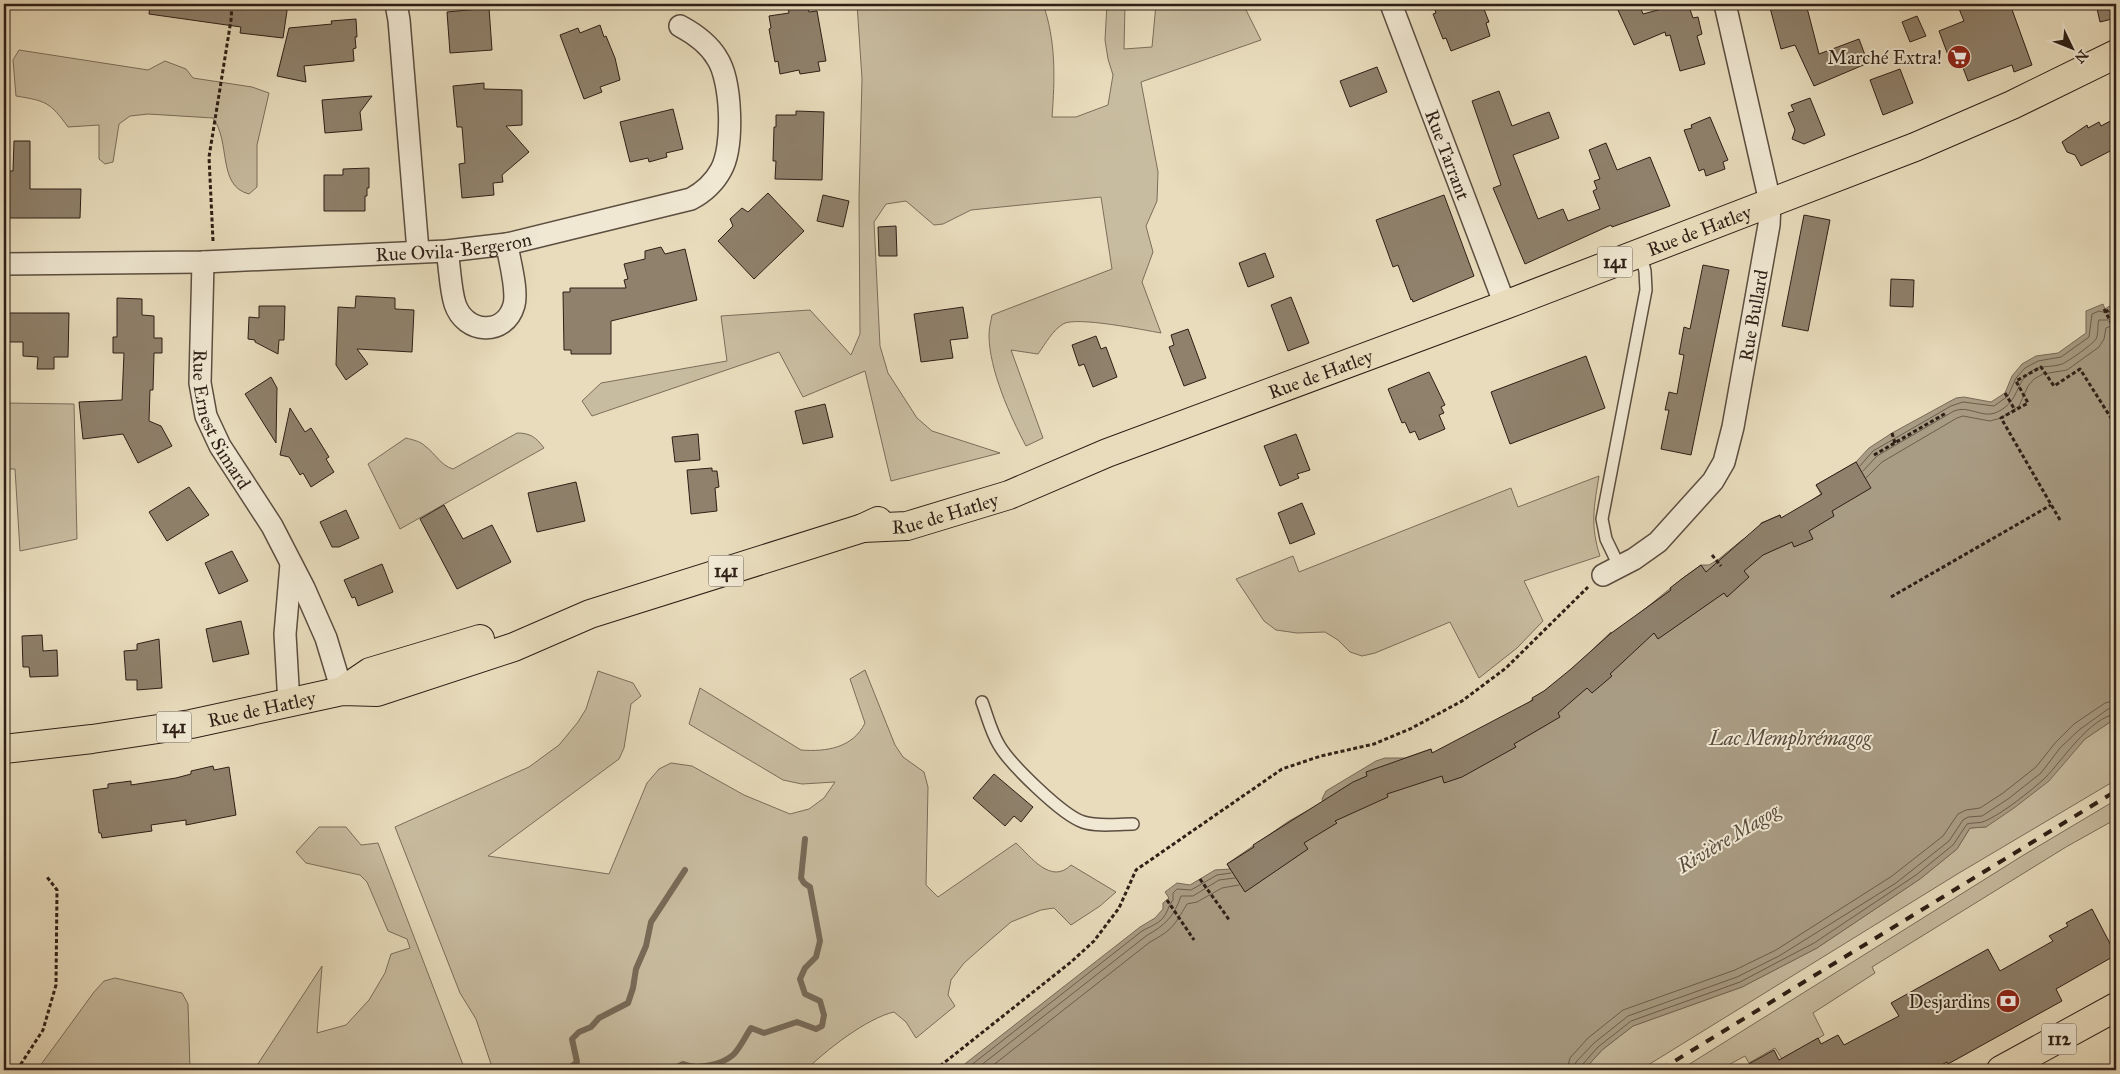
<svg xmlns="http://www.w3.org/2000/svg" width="2120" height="1074" font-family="'IM FELL Great Primer',serif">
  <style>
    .green { fill: #c8bca0; stroke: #7b6e5b }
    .water { fill: #a99c84; stroke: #786a58 }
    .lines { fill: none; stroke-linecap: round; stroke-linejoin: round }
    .shore { stroke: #6c5e4d; stroke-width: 1 }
    .stream { stroke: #786a58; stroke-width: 6 }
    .building { fill: #8f816c; stroke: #2e1f16 }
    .service-casing { stroke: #5c4e40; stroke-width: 14 }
    .minor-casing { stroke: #5c4e40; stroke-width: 24 }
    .primary-casing { stroke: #2e1f16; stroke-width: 30 }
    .path { stroke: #2e1f16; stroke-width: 3; stroke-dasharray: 4 2.5; stroke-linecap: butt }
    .service { stroke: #f0e8d3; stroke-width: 11 }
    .minor { stroke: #f0e8d3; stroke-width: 21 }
    .primary { stroke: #e8dcbc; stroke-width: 28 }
    .rail { stroke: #2e1f16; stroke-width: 4; stroke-dasharray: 9 9; stroke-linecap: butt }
    .labels { text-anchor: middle; stroke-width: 4; stroke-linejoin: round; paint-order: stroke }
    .shield { fill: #f0e8d3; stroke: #685b4f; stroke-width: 1 }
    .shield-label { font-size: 18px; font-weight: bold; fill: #2e1f16 }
    .poi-label { font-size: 19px; fill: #2e1f16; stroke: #f0e8d3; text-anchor: end }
    .street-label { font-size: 19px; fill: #2e1f16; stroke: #f0e8d3 }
    .water-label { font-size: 20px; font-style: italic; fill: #594b3c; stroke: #f0e8d3 }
  </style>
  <rect width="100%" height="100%" fill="#e8dcbc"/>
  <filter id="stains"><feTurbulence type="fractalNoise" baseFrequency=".004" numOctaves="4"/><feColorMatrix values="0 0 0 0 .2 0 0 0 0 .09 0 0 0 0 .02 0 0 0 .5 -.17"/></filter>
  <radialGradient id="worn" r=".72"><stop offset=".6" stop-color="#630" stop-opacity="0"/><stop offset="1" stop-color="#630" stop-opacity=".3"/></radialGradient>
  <g class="green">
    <path d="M857 4H1043C1056 40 1055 79 1052 117H1076L1108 105 1113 75 1108 59 1105 40 1107 4H1125L1124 49 1152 47 1156 4H1243L1261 40 1141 82 1158 172 1157 201 1146 226 1153 252 1142 282 1161 333C1144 330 1076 316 1063 324 1052 331 1046 343 1038 354L1011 350 1043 438 1026 446C1010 416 989 369 989 335 989 328 991 321 992 315L1112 269 1101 197 971 210 943 224 934 225 906 201 886 204 874 222 880 346 888 373 917 418 932 431 1000 453 891 481 865 371 803 397 779 352 592 416 582 401 601 383 727 361 721 316 810 310 851 355 860 334 859 198 862 79Z"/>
    <path d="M19 50 148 70 165 61 186 69 193 78 252 87 269 93 257 145V187L249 194C217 186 231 142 213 118L148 114 130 116 119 124 113 162 105 164 99 159V125L68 127C50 102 46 101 16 96L13 60Z"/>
    <polygon points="4,403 74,404 77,539 20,551 15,469 4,469"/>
    <path d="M517 433C530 433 536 437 544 448L400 529 368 464 406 438C413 440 420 441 425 446 436 454 440 465 453 469Z"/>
    <path d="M1599 476C1594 506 1590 526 1600 556L1524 581 1543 621 1517 648 1479 678 1450 622 1375 653 1362 656 1350 652 1338 640 1325 632 1297 633 1276 630 1264 621 1236 579 1293 556 1299 572 1511 488 1518 507Z"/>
    <path d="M865 670 895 745 903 757 924 772 928 787 926 885 938 897 1016 843C1031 857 1051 885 1071 865L1116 892 1100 906 1071 925 1054 908 1041 910 1011 922 989 941 964 963 951 980 948 995 955 1006 916 1038 906 1022 894 1012C867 1018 825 1051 806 1070H493L476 1019 460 993 395 827 529 767 559 745 578 722 586 709 598 671 633 683 641 696 631 704 624 748 619 759 488 856 609 874 647 783 659 769 671 763 692 766 744 795 790 814 809 809 824 798 835 782 802 784 783 780 689 724 700 688 801 750C826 752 853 748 865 723L850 679Z"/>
    <polygon points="2116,718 2116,780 1959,873 1640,1070 1584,1070 1602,1050 1633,1026 1742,987 1817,948 1920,879 1957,849 1970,828 1986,827 2069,756 2085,739"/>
    <polygon points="2116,800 2116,819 2066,847 1872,967 1875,973 1813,1013 1824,1035 1782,1059 1775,1048 1749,1063 1745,1056 1719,1070 1680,1070 2022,856"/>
    <polygon points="319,827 346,827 361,845 378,843 465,1070 254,1070 322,966 317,1033 346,1025 369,1000 385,973 391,954 410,948 407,939 388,931 367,882 360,875 306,863 296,852"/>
    <polygon points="115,978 182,993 188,1004 190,1070 37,1070 94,992 104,981"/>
  </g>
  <path class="water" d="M2116 302V718L2085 739 2049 781 2014 808 1986 827 1970 828 1957 849 1920 879 1817 948 1742 987 1633 1026 1602 1050 1584 1070H957L1140 927 1155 918 1163 909V903L1169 898 1165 892 1177 883 1190 885 1215 870 1230 869 1227 864 1289 821 1323 802 1322 799 1326 791 1376 761 1385 758H1405L1431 749 1433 755 1530 702C1534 696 1540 694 1546 690 1569 673 1590 652 1611 632L1613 635 1683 578 1701 565H1709L1719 559 1742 540 1760 530 1761 523 1780 515 1782 520 1821 494 1816 485 1856 462 1869 448 1892 433 1956 398 1964 397 1991 402 2005 393 2012 376 2022 364 2036 356 2058 353 2086 333V311L2103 304 2105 309Z"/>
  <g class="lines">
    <g class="shore">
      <polyline points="1860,466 1873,451 1951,406 1963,402 1994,406 2008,396 2016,378 2025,368 2038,361 2061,357 2089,337 2092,314 2099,311 2107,313 2116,308"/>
      <path d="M1863 471 1877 456 1954 411C1968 405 1982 418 1995 413 2019 403 2014 386 2029 373 2040 364 2051 368 2062 364 2069 361 2093 344 2096 339 2099 333 2097 325 2099 320H2108L2116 316"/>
      <polyline points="1866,478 1882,462 1957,418 1963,416 1990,421 2001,418 2019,406 2028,386 2034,379 2043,374 2067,370 2099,347 2104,339 2106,328 2116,324"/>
      <path d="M965 1070 1142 931C1149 927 1158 924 1163 918 1168 912 1168 906 1173 900V893L1177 889 1191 890 1217 875 1231 873"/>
      <path d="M975 1070 1146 936C1165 925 1174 917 1181 896H1193L1219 880 1235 878"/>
      <path d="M987 1070 1150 942C1172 930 1174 926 1187 904L1197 902 1222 888 1239 885"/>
      <polyline points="1567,1070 1570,1058 1588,1038 1623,1010 1735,970 1776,950 1892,876 1943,836 1958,814 1966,810 1980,808 2003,793 2036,767 2055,743 2074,724 2105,703 2116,700"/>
      <polyline points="1574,1070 1576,1062 1594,1043 1628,1016 1737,977 1779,956 1896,883 1949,841 1963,820 1968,817 1982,816 2008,799 2041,773 2060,748 2079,730 2108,709 2116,708"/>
      <path d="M1580 1070 1582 1065 1598 1047 1631 1021 1740 982 1814 943 1916 875 1953 845 1967 824C1973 822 1980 824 1985 821 2002 814 2032 790 2045 778 2062 761 2090 717 2116 714"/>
    </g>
    <g class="stream">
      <polyline points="567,1070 577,1062 572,1039 579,1032 591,1027 599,1018 628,1003 633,988 636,969 646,946 651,922 685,870"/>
      <polyline points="631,1070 639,1069 641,1070"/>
      <path d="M671 1070 683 1064C697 1070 721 1065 733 1055 740 1048 745 1037 751 1028L764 1033 797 1022 816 1029 822 1026 824 1015 820 1001 805 994 800 979 805 968 816 957 820 941 810 887 804 883 801 878 805 839"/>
    </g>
  </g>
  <g class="building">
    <polygon points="150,4 288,4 283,38 240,33 241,27 149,14"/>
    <polygon points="807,4 809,12 817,11 826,61 818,62 820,71 800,74 799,70 780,74 778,61 775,62 769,29 771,28 769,16 789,13 788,7"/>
    <polygon points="1433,4 1482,4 1489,22 1486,23 1490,36 1451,51 1446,38 1443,39 1433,14 1436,13"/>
    <polygon points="1628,4 1639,4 1643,14 1680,4 1688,4 1693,18 1698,17 1702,34 1697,36 1705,64 1680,71 1670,35 1666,36 1665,32 1634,45 1617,8"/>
    <polygon points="1769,4 1806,4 1819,54 1859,39 1868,63 1814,86 1795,45 1781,49"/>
    <polygon points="1957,4 2010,4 2032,65 2014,72 2012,65 1968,81 1957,52 1948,55 1939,31 1964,21"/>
    <polygon points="2096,4 2116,4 2116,18 2100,22"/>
    <polygon points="489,8 492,50 450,53 447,12"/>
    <polygon points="1917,16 1926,36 1910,42 1902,22"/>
    <polygon points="356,19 357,37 355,37 356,48 353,49 354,61 304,66 306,82 277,76 289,28 332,24 331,21"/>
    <polygon points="600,25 604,37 606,36 615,58 620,80 600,87 602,92 584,99 560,35 578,28 580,33"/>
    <polygon points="1377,67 1387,92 1350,107 1340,81"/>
    <polygon points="1900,69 1913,103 1883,115 1870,80"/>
    <polygon points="484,83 484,89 522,90 522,125 506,126 529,152 502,175 503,182 493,183 494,195 462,198 459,164 465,163 462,127 457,127 453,86"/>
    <polygon points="1499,91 1512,126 1549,112 1559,138 1513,155 1538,219 1563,209 1568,221 1600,209 1593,191 1597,189 1594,181 1600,179 1589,150 1606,143 1617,170 1650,157 1670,206 1612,227 1611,225 1525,264 1493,188 1501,185 1472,101"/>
    <polygon points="372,96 360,112 362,130 325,133 322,100"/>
    <polygon points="1810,98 1825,135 1804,144 1792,139 1795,130 1788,113 1794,111 1791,105"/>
    <polygon points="673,109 683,149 666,153 667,157 649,162 648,158 630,162 620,122"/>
    <polygon points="796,111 824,112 822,180 775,179 776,161 773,161 774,127 776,127 776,115 796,115"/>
    <polygon points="1710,117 1728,160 1723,162 1725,169 1706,176 1704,169 1699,171 1684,130 1692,128 1691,125"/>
    <polygon points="2116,118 2116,148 2081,166 2075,155 2067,152 2062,142 2087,125 2088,128 2099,122 2101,126"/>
    <polygon points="14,141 30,141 30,189 81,189 80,218 4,218 4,171 13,171"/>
    <polygon points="369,168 369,188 367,188 367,196 365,196 365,211 324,211 324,175 343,175 343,169"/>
    <polygon points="768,193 804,231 754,279 718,241 733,226 730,219 742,208 748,212"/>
    <polygon points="823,195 849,201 843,227 817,221"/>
    <polygon points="1444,195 1474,276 1413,302 1412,299 1411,300 1398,265 1393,267 1376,220"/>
    <polygon points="1804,215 1830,220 1808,331 1782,326"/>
    <polygon points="896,226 897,256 879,256 878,227"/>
    <polygon points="661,247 665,254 685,249 697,300 611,321 611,354 571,354 571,350 564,350 563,292 570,292 570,288 626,288 624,280 628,279 624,264 645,259 645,251"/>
    <polygon points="1265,253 1274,277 1248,287 1239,263"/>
    <polygon points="1703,265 1729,270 1691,455 1661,449 1669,410 1665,410 1669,392 1677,394 1684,355 1679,354 1684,327 1690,329"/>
    <polygon points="1891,279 1914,280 1913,307 1890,306"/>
    <polygon points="356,296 395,298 395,309 414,310 412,352 357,349 368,364 346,380 336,365 338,309 338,307 355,308"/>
    <polygon points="1291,297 1309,343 1288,351 1271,305"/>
    <polygon points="117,298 142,299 142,315 154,316 154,338 162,338 162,353 154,353 153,390 150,390 149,421 161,426 172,446 138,463 123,434 83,439 79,402 122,400 124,353 113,353 113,337 117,337"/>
    <polygon points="259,306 285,306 284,340 279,340 278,354 255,342 255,340 248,339 249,317 259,318"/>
    <polygon points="963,307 968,338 950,340 953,358 921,362 914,314"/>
    <polygon points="4,313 69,313 68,357 54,357 54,369 37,369 38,357 23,356 23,342 4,342"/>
    <polygon points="1188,329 1206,378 1184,386 1169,347 1174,345 1171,335"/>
    <polygon points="1096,336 1101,349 1106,347 1117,377 1093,387 1084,364 1079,366 1072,345"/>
    <polygon points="1586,356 1605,408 1510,444 1491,392"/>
    <polygon points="1429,372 1445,405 1441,407 1444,413 1439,415 1445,429 1419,440 1415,431 1410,433 1405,422 1402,423 1388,389"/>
    <polygon points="271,377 277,388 276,443 245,394"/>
    <polygon points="825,404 833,437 803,444 795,411"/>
    <polygon points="290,408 305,432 311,428 329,457 326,459 334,472 311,487 303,473 300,475 289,457 280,455"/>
    <polygon points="698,434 700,460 675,462 672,437"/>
    <polygon points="1296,434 1310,470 1297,474 1299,478 1280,486 1264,446"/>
    <polygon points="1856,462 1871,488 1832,511 1834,516 1809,531 1813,539 1794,547 1792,542 1763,555 1744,571 1749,577 1727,597 1724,593 1658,639 1654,633 1610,674 1612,676 1592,693 1587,688 1558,713 1560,717 1514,744 1516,747 1462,777 1444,783 1442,776 1387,794 1388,797 1335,821 1337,823 1304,843 1308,849 1245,892 1227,864 1254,847 1253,845 1353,782 1367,776 1366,772 1431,749 1432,753 1533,700 1532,698 1544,691 1571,669 1610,634 1671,590 1670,588 1683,578 1701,565 1706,572 1762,523 1780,515 1781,518 1822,494 1816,485"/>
    <polygon points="712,468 712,471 717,471 719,487 715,488 717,511 691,514 687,470"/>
    <polygon points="576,482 585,521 537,532 528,493"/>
    <polygon points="189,487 209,515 167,541 149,512"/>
    <polygon points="1302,503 1315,534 1290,544 1278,513"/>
    <polygon points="444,505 463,539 492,525 511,562 457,589 420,519"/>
    <polygon points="346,510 359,538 339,547 332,547 320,522"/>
    <polygon points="232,551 248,581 219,594 205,563"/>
    <polygon points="382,564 393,592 358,606 355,597 352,598 344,580"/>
    <polygon points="241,621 249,654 213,662 206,629"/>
    <polygon points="42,635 43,651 57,650 58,676 30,677 29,667 23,667 22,636"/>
    <polygon points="159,639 162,688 137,690 137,680 126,680 124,651 137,650 137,644"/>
    <polygon points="213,766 214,770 229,767 236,815 186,825 186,820 151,825 152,831 102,838 101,833 99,833 93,790 108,788 108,784 131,781 131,785 176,778 191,774 191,771"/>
    <polygon points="994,774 1033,807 1021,822 1014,816 1005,826 973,798"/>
    <polygon points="2092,909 2116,955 2056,989 2062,1001 1948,1064 1947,1062 1932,1070 1738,1070 1774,1050 1779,1060 1818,1038 1821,1044 1838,1035 1844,1045 1899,1016 1891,1003 1988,949 2000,971 2053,941 2049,936 2068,926 2066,923"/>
  </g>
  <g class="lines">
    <g class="service-casing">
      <g id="service">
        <polyline points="1619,566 1606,539 1602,519 1646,290 1645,271 1640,252"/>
        <path d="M982 702C987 715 991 732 999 745 1010 764 1062 815 1083 822 1098 827 1117 824 1133 824"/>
      </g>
    </g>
    <g class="minor-casing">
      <g id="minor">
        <polyline points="396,4 399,20 418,251"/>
        <path id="s1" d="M1391 4 1505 305"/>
        <path d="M447 251C450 268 450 288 455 304 465 334 505 337 514 305 518 289 509 260 507 244"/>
        <path id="s2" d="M203 262 200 383 206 416 220 446 272 526 304 588 326 638 342 691"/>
        <path id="s3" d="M4 264 203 262 447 251 507 244 691 199C704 192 714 183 721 170 734 147 732 81 717 58 708 43 695 34 680 26"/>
        <path id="s4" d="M1603 575 1634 559 1658 542 1713 481 1724 462 1733 427 1769 225 1770 202 1725 4"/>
        <polyline points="289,704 285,634 291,564"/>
      </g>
    </g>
    <g class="primary-casing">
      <g id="primary">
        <path id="s5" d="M863 528 907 526 1009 495 1107 453 1505 305 1915 147 2012 105 2116 54"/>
        <polyline points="342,691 370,672 480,639"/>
        <path id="s6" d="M4 749 92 739 191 724 342 691 377 692 514 647 590 614 863 528 878 521"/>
        <polyline points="2001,1070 2116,1007"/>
      </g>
    </g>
    <g class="path">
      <polyline points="213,241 209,157 231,20 232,4"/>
      <polyline points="2104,309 2116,332"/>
      <polyline points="2105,312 2116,306"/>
      <polyline points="2005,393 2015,410"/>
      <polyline points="1892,433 1895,443"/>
      <polyline points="1874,455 1946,413"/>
      <polyline points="2060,520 2001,418 2028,403 2016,381 2041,367 2054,386 2080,369 2116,426"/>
      <polyline points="1712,555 1721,566"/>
      <polyline points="1891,597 2051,505"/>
      <polyline points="1200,879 1230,921"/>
      <polyline points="1167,900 1194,940"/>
      <polyline points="17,1070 43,1030 56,985 57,890 47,877"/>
      <polyline points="935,1070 1071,962 1094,941 1119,908 1136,870 1282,769 1321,756 1374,744 1410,729 1462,701 1506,668 1588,587"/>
    </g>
    <use href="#service" class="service"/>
    <use href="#minor" class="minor"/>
    <use href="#primary" class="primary"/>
    <polyline class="rail" points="1660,1070 2116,791"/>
  </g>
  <defs>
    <g id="supermarket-disc" transform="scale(1.25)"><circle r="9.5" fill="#8f2418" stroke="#f0e8d3"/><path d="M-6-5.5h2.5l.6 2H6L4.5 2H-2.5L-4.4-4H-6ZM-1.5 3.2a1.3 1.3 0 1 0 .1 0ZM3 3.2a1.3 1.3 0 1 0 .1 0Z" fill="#fff"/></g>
    <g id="bank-disc" transform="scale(1.25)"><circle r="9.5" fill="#8f2418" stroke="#f0e8d3"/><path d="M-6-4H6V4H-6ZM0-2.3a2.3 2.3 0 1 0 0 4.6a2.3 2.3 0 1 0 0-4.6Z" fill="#fff"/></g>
  </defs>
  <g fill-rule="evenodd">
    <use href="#supermarket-disc" x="1959" y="57"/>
    <use href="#bank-disc" x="2008" y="1001"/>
  </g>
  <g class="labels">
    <g class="shield">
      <rect x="1597.5" y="246.5" width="35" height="31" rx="4"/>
      <rect x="708.5" y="555.5" width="35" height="31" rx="4"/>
      <rect x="156.5" y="711.5" width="35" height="31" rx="4"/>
      <rect x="2041.5" y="1023.5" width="35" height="31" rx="4"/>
    </g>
    <g class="shield-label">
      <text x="1615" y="268">141</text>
      <text x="726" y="577">141</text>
      <text x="174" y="733">141</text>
      <text x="2059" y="1045">112</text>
    </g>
    <g class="poi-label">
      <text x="1942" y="64">Marché Extra!</text>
      <text x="1990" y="1008">Desjardins</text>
    </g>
    <g class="street-label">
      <text dy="7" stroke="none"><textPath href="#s1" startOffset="161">Rue Tarrant</textPath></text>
      <text dy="7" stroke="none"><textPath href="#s5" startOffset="890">Rue de Hatley</textPath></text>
      <text dy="7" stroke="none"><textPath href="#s3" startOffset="450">Rue Ovila-Bergeron</textPath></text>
      <text dy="7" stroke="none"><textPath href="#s4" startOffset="318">Rue Bullard</textPath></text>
      <text dy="7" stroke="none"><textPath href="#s5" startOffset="485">Rue de Hatley</textPath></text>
      <text dy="7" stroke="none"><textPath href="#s2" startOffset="162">Rue Ernest Simard</textPath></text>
      <text dy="7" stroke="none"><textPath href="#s5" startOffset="84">Rue de Hatley</textPath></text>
      <text dy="7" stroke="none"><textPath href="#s6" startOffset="261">Rue de Hatley</textPath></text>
    </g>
    <g class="water-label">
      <text x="1790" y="745">Lac Memphrémagog</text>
      <text transform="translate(1728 838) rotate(-31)" y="7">Rivière Magog</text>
    </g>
  </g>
  <rect width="2120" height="1074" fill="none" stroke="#e8dcbc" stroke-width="20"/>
  <rect x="5" y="5" width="2110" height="1064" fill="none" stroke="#2e1f16" stroke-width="2.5"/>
  <rect x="10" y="10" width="2100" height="1054" fill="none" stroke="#2e1f16"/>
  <g transform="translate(2072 48) rotate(133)" stroke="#f0e8d3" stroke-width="4" paint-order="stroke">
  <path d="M0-4L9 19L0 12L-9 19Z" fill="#2e1f16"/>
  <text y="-8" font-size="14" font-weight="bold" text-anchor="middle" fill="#2e1f16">N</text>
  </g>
  <rect width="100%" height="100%" filter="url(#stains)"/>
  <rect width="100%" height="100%" fill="url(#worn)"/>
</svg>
